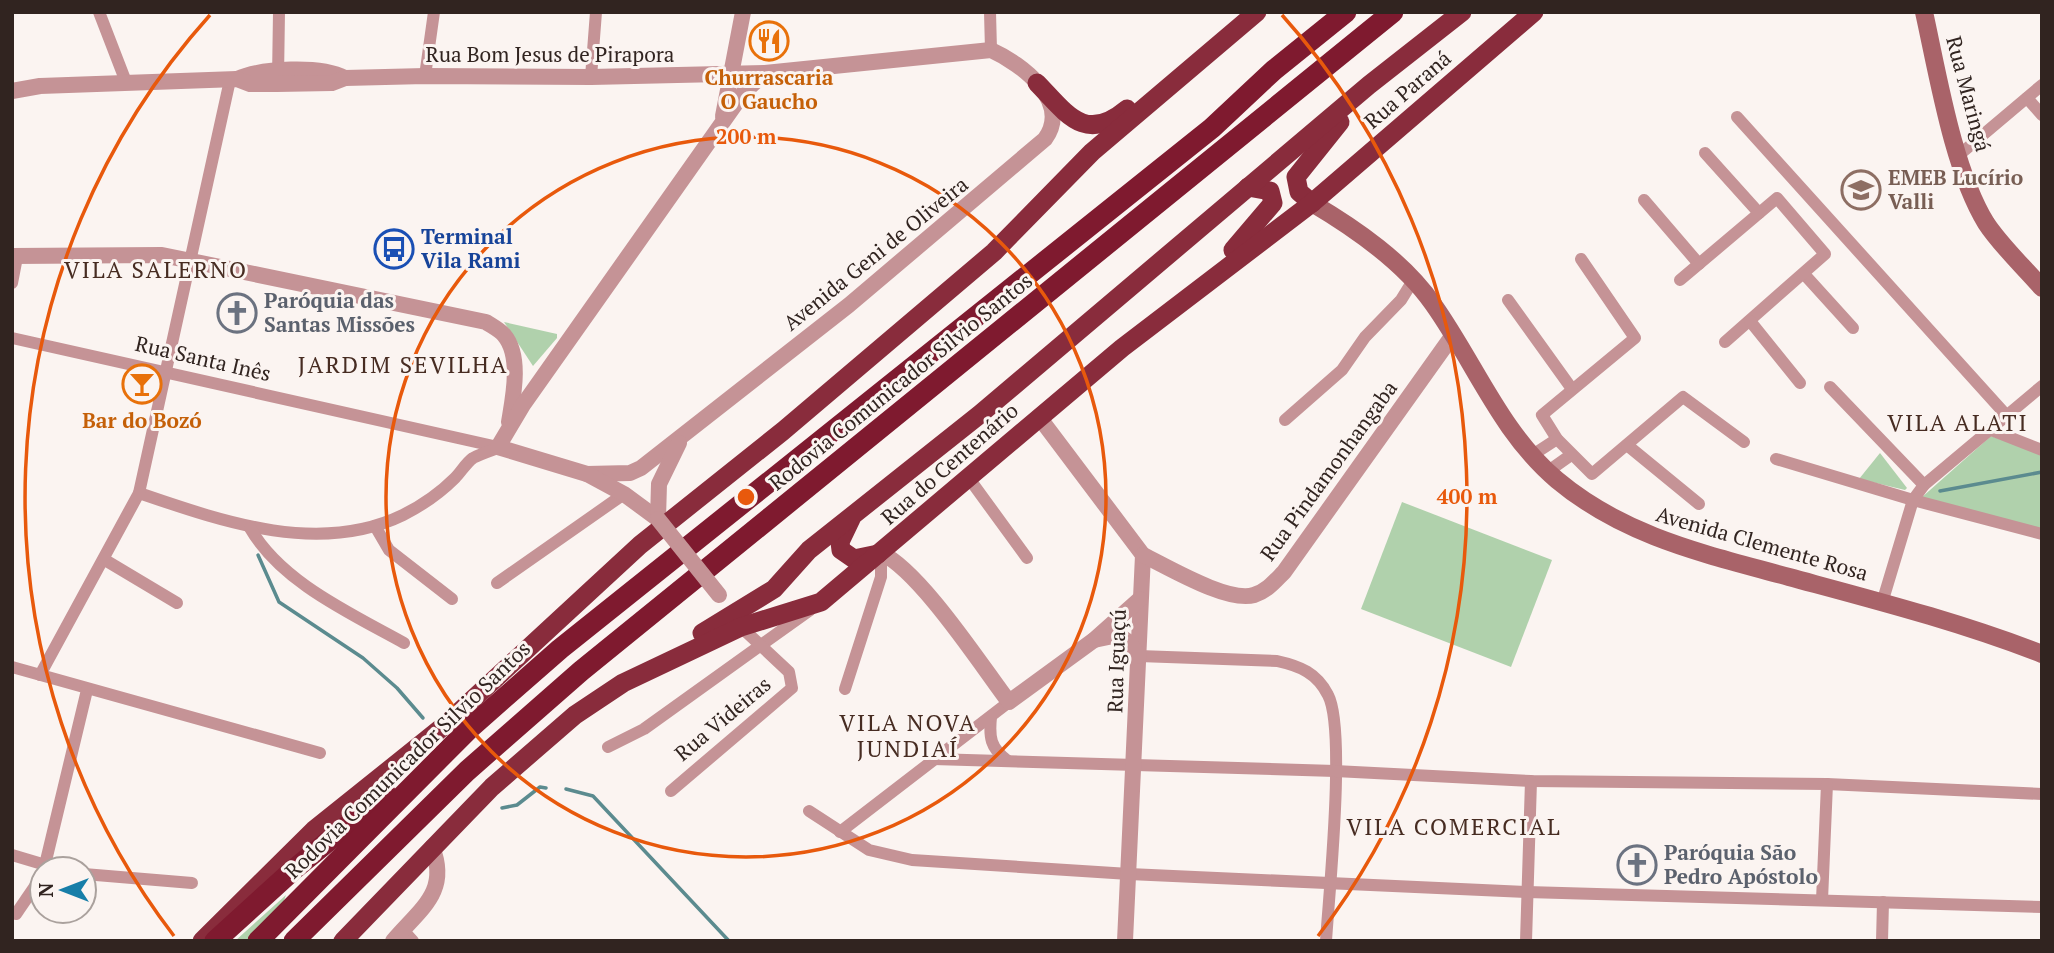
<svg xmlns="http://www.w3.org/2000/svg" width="2054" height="953" font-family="'PT Serif',serif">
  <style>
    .green { fill: #b0d1ac }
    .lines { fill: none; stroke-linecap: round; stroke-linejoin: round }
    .stream { stroke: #5b8b8f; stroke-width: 3.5 }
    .minor { stroke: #c59396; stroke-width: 12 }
    .tertiary { stroke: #c59396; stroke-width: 16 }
    .secondary { stroke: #a96369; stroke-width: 18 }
    .trunk { stroke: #892c3c; stroke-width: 19 }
    .motorway { stroke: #7f1a2f; stroke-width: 21 }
    .tertiary-bridge { stroke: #c59396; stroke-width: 16 }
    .ring { fill: none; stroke: #e8590c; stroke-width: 3.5 }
    .labels { text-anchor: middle; stroke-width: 6; stroke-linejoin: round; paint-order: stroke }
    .street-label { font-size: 21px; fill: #312420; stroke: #fbf4f1 }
    .food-label { font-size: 21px; font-weight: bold; fill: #c56008; stroke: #fbf4f1 }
    .education-label { font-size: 21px; font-weight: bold; fill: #785e54; stroke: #fbf4f1; text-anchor: start }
    .transit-label { font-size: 21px; font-weight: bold; fill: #164399; stroke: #fbf4f1; text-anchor: start }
    .worship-label { font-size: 21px; font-weight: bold; fill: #5b616d; stroke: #fbf4f1; text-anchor: start }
    .neighbourhood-label { font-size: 23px; letter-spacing: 2px; fill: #472c22; stroke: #fbf4f1 }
    .centre { fill: #e8590c; stroke: #fbf4f1; stroke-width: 3.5 }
    .ring-label { font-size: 21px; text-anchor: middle; font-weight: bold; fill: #e8590c; stroke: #fbf4f1; stroke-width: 6; stroke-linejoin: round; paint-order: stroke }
  </style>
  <rect width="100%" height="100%" fill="#fbf4f1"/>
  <g class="green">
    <polygon points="504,322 557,334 557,338 533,366"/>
    <polygon points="1991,436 2042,454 2042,529 1921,498"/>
    <polygon points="1880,453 1907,488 1905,490 1859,479"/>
    <polygon points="1402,502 1552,560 1511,667 1361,609"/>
    <polygon points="286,895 282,906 248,941 235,941"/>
  </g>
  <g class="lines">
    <g class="stream">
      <polyline points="1940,491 2042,472"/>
      <polyline points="258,555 279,602 363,658 397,688 423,718"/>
      <polyline points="566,789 593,796 729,941"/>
      <polyline points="502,808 517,805 540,787 546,788"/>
    </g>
    <g class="minor">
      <polyline points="99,12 126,82"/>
      <polyline points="990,12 991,50"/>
      <polyline points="425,76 434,12"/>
      <polyline points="591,77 596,12"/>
      <polyline points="278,78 279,12"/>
      <polyline points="2027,98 2042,115"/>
      <polyline points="1737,117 2007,416"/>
      <polyline points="1705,153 1759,213"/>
      <polyline points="1959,155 2042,85"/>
      <polyline points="1644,200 1699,264"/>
      <polyline points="1581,259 1635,338 1542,415 1557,439 1592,474 1683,397 1744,442"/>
      <polyline points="1804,274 1853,328"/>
      <polyline points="1680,280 1777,198 1825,254 1725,342"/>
      <polyline points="12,283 17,257"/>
      <polyline points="1508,300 1572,389"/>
      <polyline points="1750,321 1800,383"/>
      <polyline points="12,338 498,447"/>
      <polyline points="1830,387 1924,485"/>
      <polyline points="1285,420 1342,370 1365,337 1401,300 1414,279"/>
      <polyline points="1991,430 2042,450"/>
      <polyline points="1627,445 1699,504"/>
      <polyline points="1531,456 1557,439"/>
      <polyline points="1776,459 1913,500 2042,534"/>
      <polyline points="1547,472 1571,455"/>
      <polyline points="968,477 1027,558"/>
      <path d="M139 493C221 521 319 556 403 515 423 505 440 493 455 478 461 472 466 463 473 458 481 454 490 451 498 448"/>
      <polyline points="375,526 389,550 452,599"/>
      <path d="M250 528C281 582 350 613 404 643"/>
      <polyline points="105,560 177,603"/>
      <polyline points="497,583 624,494"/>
      <polyline points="1882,603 1913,500 1924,485 2042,386"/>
      <path d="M1139 656 1277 661C1300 666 1317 673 1328 695 1346 729 1329 893 1326 941"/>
      <polyline points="12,667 320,753"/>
      <polyline points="40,675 139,493 230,80"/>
      <polyline points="845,689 881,577 881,553"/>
      <path d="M991 717C989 737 990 748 1008 761"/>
      <polyline points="608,747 644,729 810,610"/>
      <polyline points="933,759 1335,771 1531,781 1827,784 2042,794"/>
      <polyline points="671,791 792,688 789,672 741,627"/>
      <polyline points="809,811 869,850 912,860 1129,874 1527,892 2042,907"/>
      <polyline points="840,832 1009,702"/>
      <polyline points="12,855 59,869"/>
      <polyline points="44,869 87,690"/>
      <polyline points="84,874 192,883"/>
      <polyline points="1822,900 1827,784"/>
      <polyline points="16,914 42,876"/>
      <polyline points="403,930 413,941"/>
      <polyline points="1526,941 1531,781"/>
      <polyline points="1882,941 1883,902"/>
    </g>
    <g class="tertiary">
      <path d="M237 79C262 68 320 65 345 78"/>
      <path d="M12 91 40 86 237 79 250 84H277L332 83 345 78 425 76 591 77 765 73 991 50C1022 64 1072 102 1045 139L849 305 641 468 630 473 587 474"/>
      <polyline points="723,116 743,12"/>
      <path d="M12 256 162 255 486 322C492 326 500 330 504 335 522 356 513 398 509 422"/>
      <polyline points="1039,417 1143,555 1125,941"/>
      <polyline points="658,519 624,494 587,474 498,447 523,405 744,92 765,73"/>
      <polyline points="658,519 659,484 679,443"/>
      <path d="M881 553C920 571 981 665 1009 702L1094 640 1140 599"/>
      <path d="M1143 555C1168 567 1228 603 1254 595 1267 591 1275 581 1284 572L1453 335"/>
      <polyline points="1094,640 1118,635 1130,643 1139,656"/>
      <path d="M393 941C420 909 450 892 432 847"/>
    </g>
    <g class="secondary">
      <path d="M1924 12C1938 75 1953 169 1986 223 2001 246 2024 267 2042 288"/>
      <path d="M1312 203C1356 229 1404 262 1433 304 1475 363 1501 433 1557 480 1625 537 1706 554 1789 577 1874 600 1960 622 2042 654"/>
    </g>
    <g class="trunk">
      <path d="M1037 83C1067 114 1085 144 1127 109"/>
      <polyline points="1312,203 1299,192 1296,177 1340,122"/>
      <polyline points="1233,250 1273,203 1270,191 1248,187"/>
      <polyline points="851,519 840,542 841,550 854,559 878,554"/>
      <polyline points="702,633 774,589 809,550 979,415 1369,85 1462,12"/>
      <polyline points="202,941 314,830 445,725 640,545 783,431 994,252 1092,152 1257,12"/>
      <polyline points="343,941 492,787 575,715 623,683 741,627 821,602 1122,348 1312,203 1534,12"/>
    </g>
    <g class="motorway">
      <polyline points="215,941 292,871 386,794"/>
      <polyline points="258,941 470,728 560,649 1212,128 1274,70 1346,12"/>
      <polyline points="294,941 467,771 581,671 1393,12"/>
    </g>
    <polyline class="tertiary-bridge" points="658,519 719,595"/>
  </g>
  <g class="ring">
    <circle cx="746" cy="497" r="360"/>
    <path d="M174 936A721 721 0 0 1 210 15M1282 15A721 721 0 0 1 1318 936"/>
  </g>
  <defs>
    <g id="restaurant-ring" transform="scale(2.0125)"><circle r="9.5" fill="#fbf4f1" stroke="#e8710a" stroke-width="1.5"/><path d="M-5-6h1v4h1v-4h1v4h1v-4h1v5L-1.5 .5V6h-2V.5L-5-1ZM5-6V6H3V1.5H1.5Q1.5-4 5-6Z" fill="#e8710a"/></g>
    <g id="school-ring" transform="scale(2.0125)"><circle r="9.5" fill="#fbf4f1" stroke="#8d6e63" stroke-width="1.5"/><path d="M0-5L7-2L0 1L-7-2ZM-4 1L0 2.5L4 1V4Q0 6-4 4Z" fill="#8d6e63"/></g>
    <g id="bus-ring" transform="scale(2.0125)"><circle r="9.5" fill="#fbf4f1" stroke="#1a4fb4" stroke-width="1.5"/><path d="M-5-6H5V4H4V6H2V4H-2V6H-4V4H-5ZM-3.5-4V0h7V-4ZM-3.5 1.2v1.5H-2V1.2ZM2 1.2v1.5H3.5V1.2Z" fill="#1a4fb4"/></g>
    <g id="church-ring" transform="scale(2.0125)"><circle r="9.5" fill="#fbf4f1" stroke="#6b7280" stroke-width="1.5"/><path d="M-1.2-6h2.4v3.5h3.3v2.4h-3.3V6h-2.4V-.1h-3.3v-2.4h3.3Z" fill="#6b7280"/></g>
    <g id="bar-ring" transform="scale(2.0125)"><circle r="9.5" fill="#fbf4f1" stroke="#e8710a" stroke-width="1.5"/><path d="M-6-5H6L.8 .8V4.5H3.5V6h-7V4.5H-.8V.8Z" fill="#e8710a"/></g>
  </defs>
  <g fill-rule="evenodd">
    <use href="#restaurant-ring" x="769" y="41"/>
    <use href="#school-ring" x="1861" y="190"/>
    <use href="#bus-ring" x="394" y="249"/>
    <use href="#church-ring" x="237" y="313"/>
    <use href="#bar-ring" x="142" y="384"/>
    <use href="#church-ring" x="1637" y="865"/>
  </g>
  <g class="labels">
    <g class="street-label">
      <text x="550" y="62">Rua Bom Jesus de Pirapora</text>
      <text transform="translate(1408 90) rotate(-41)" y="7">Rua Paraná</text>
      <text transform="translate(1968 94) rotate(75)" y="7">Rua Maringá</text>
      <text transform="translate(876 254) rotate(-39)" y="7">Avenida Geni de Oliveira</text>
      <text transform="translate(203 359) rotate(13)" y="7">Rua Santa Inês</text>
      <text transform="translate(901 382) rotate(-39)" y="7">Rodovia Comunicador Silvio Santos</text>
      <text transform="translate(950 464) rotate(-41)" y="7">Rua do Centenário</text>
      <text transform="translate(1329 471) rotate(-54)" y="7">Rua Pindamonhangaba</text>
      <text transform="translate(1762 544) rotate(16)" y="7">Avenida Clemente Rosa</text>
      <text transform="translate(1117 661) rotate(-88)" y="7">Rua Iguaçú</text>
      <text transform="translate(723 719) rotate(-40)" y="7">Rua Videiras</text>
      <text transform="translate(408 760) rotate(-44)" y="7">Rodovia Comunicador Silvio Santos</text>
    </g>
    <g class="food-label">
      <text x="769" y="85">Churrascaria<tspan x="769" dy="24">O Gaucho</tspan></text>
      <text x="142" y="428">Bar do Bozó</text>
    </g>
    <g class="education-label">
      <text x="1888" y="185">EMEB Lucírio<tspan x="1888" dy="24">Valli</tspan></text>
    </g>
    <g class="transit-label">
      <text x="421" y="244">Terminal<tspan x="421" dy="24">Vila Rami</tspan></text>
    </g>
    <g class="worship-label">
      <text x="264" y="308">Paróquia das<tspan x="264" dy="24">Santas Missões</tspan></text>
      <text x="1664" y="860">Paróquia São<tspan x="1664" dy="24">Pedro Apóstolo</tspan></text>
    </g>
    <g class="neighbourhood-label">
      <text x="156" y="278">VILA SALERNO</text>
      <text x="403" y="373">JARDIM SEVILHA</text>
      <text x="1958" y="431">VILA ALATI</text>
      <text x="908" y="731">VILA NOVA<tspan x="908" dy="26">JUNDIAÍ</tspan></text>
      <text x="1454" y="835">VILA COMERCIAL</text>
    </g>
  </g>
  <circle cx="746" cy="497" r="10" class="centre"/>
  <g class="ring-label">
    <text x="746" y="144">200 m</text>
    <text x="1467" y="504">400 m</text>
  </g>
  <rect width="2054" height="953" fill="none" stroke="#312420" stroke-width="28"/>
  <g transform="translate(63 890) rotate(270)"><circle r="33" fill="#fbf4f1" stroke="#aaa19d" stroke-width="2"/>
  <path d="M0-5L12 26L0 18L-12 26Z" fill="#177ea8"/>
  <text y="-10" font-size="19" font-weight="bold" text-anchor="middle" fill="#312420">N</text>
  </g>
</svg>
